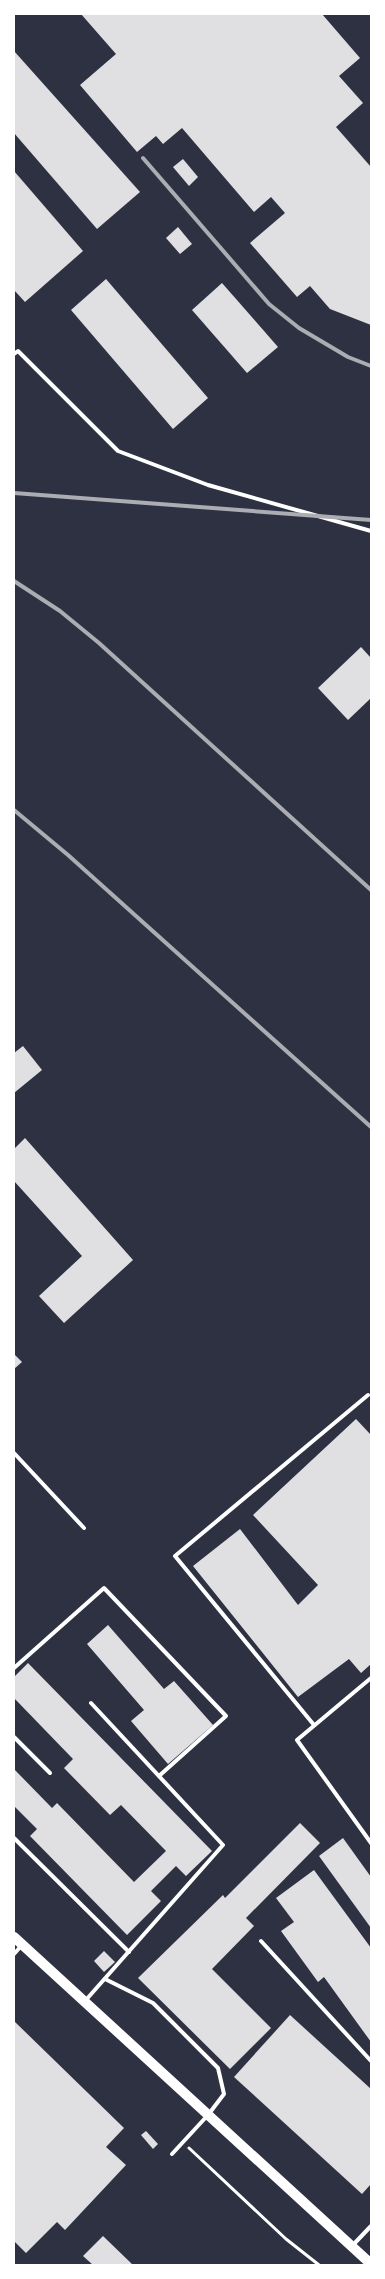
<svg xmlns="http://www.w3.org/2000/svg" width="385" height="2279" font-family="Overpass,sans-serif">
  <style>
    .building { fill: #e0e0e3 }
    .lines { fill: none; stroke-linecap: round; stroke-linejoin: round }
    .path { stroke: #fff; stroke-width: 3 }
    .service { stroke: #fff; stroke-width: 4 }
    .secondary { stroke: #fff; stroke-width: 10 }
    .rail { stroke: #abadb3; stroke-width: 4 }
  </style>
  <rect width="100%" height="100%" fill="#2d3142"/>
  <g class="building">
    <polygon points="81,14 322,14 360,58 339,76 363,103 336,127 371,167 371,325 330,309 310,286 297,297 250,243 285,213 271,197 254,212 182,128 163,144 156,136 137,152 80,85 116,54"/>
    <polygon points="14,51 140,192 97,229 14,133"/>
    <polygon points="183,159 198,177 189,186 173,167"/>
    <polygon points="14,171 83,251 25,302 14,290"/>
    <polygon points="178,227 192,244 180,254 166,238"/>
    <polygon points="106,279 208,398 173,429 71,310"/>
    <polygon points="222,283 278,347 247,373 192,310"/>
    <polygon points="361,647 371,658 371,698 348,720 318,688"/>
    <polygon points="23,1046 42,1070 14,1093 14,1053"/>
    <polygon points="25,1138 133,1260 64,1323 39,1296 82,1256 14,1181 14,1149"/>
    <polygon points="14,1354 22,1362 14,1369"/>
    <polygon points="356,1419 371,1435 371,1664 361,1673 349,1659 298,1697 193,1566 240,1529 298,1605 318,1585 253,1515"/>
    <polygon points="108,1625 164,1689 174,1681 213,1725 168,1764 131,1721 144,1710 87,1644"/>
    <polygon points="28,1663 212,1851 186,1876 176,1866 151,1891 161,1901 127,1935 30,1836 37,1829 14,1806 14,1769 52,1808 57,1803 134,1882 166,1851 121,1805 110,1815 64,1768 73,1759 14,1698 14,1677"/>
    <polygon points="300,1823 320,1843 246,1918 254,1926 212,1969 271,2028 230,2069 138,1978 223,1895 225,1898"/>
    <polygon points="343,1838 371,1877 371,1928 319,1856"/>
    <polygon points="314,1870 371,1948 371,2042 324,1977 318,1982 281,1931 294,1922 276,1898"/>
    <polygon points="104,1951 115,1962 104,1972 94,1961"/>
    <polygon points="290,2015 371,2089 371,2184 362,2194 234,2077"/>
    <polygon points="14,2021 124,2128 106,2147 126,2165 65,2230 57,2222 26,2253 14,2241"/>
    <polygon points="146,2131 158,2144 153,2149 141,2135"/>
    <polygon points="103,2236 133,2265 93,2265 83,2256"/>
  </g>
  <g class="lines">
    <polyline class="path" points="189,2148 286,2239 319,2265"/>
    <g class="service">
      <polyline points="14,354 18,351 118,451 208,485 371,531"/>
      <polyline points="14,1453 84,1528"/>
      <polyline points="14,1668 104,1588 226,1716 159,1776"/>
      <polyline points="371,1678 297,1740 371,1843"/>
      <polyline points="314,1725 175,1556 368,1395"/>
      <polyline points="14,1737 50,1773"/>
      <polyline points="14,1838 129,1952"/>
      <polyline points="261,1941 371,2061"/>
      <polyline points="14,1954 22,1945"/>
      <polyline points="105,1979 153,2003 218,2068 224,2094 208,2115 172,2154"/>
      <polyline points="85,2001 223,1845 91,1703"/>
      <polyline points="352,2246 371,2226"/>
    </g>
    <polyline class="secondary" points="14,1937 371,2264"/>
    <g class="rail">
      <polyline points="143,158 269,304 299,328 348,357 371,366"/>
      <polyline points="14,493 371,520"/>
      <polyline points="14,581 60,611 99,643 371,890"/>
      <polyline points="14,810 68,855 371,1127"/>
    </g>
  </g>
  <rect width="385" height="2279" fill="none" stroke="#ffffff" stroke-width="30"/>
</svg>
